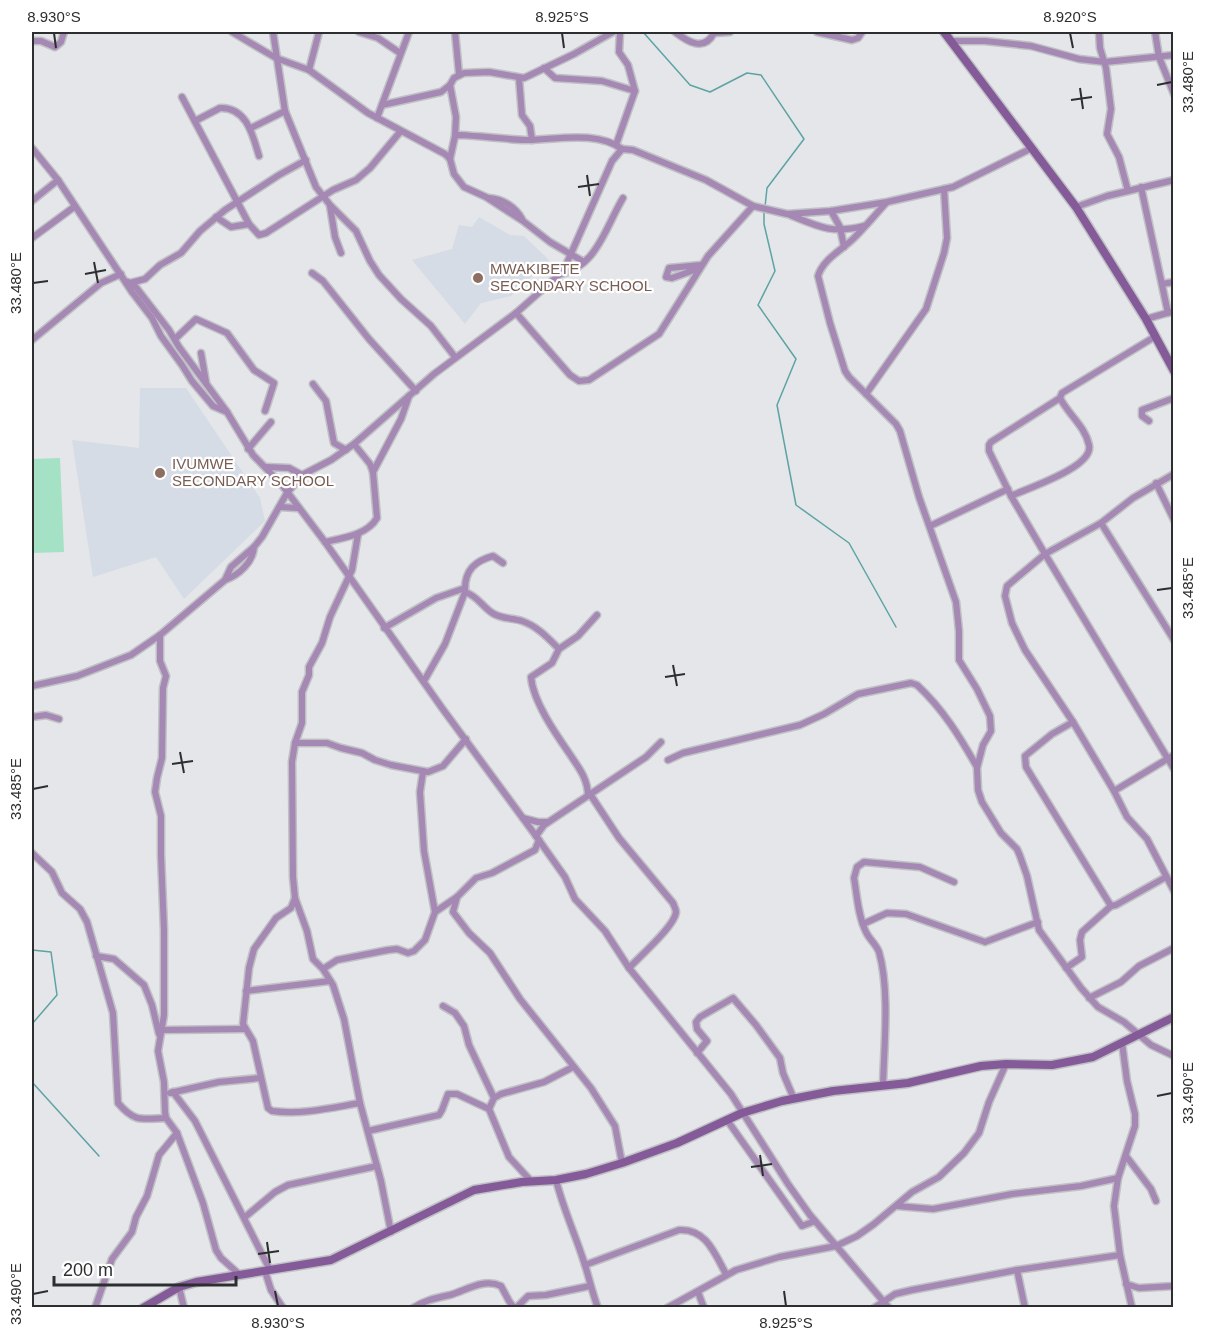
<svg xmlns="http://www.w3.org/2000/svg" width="1205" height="1339" font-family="Arial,sans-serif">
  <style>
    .built { fill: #d5dce5 }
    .green { fill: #a5e1c4 }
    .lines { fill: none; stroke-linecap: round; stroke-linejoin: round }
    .stream { stroke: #5da3a5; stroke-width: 1.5 }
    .street-casing { stroke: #bfc1c4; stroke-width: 9 }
    .secondary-casing { stroke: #bfc1c4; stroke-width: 11 }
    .street { stroke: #a588b3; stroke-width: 6 }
    .secondary { stroke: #855a98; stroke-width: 8 }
    .ticks { fill: none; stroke: #2d2e2f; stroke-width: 2 }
    .education-dot { fill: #8d6e63; stroke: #fff; stroke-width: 2 }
    .labels { text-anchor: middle; stroke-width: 4.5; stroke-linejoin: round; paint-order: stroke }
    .education-label { font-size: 15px; fill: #785e54; stroke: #fff; text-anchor: start }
    .neatline { fill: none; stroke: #2d2e2f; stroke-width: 2 }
    .ticks-label { font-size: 15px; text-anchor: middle; fill: #2d2e2f }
  </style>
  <rect width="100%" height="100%" fill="#e4e6e9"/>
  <g class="built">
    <polygon points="479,217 510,235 524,236 549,260 511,296 481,303 465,324 412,260 452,249 459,225 472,227"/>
    <polygon points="140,388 186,388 260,498 265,521 184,599 156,557 93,577 72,440 139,448"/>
  </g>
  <polygon class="green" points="60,458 64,552 32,553 32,459"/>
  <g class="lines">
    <g class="stream">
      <polyline points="643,32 690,85 710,92 747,73 761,75 804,139 767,188 765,207"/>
      <polyline points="764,211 764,224 775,271 758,305 796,359 777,405 796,505 849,543 896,627"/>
      <polyline points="32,950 51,952 57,995 32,1024"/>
      <polyline points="32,1082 99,1156"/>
    </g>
    <g class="street-casing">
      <g id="street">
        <polyline points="232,32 276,58 309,70 368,113 445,154 450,159 454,174 464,187 486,197 523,221 550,242 584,262"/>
        <polyline points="273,32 285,111 316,187 330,205 356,231 370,261 379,275 401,299 431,326 455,357"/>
        <polyline points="359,32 378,38 400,53"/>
        <polyline points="455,32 459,74"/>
        <path d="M675 32C688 42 704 52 714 33L713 32"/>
        <polyline points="817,32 852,40 858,38 862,32"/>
        <polyline points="1099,32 1100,48 1106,68 1111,109 1107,134 1119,157 1128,191"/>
        <polyline points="1155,32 1159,57 1174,94"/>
        <polyline points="714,33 730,32"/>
        <polyline points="32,41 41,41 55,47 61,42 64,32"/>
        <polyline points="951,41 985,41 1031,46 1079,59 1105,62 1174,55"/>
        <polyline points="544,68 555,78 602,81 635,91"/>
        <polyline points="309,70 319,32"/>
        <polyline points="519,78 522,115 530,126 532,140"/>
        <polyline points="450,85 456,117 455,136"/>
        <polyline points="182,97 249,224 259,235 266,233 333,190 356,180 370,168 400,132"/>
        <polyline points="382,105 441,92 450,85 454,78 464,73 489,72 524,78 574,54 613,32"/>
        <polyline points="377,118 409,32"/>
        <path d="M195 121 220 108C247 107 253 136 259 156"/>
        <polyline points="251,128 285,111"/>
        <polyline points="616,145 635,91 628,65 619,52 620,32"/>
        <polyline points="32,148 58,180 132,292 152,318 161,336 182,365 192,381 213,406 227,412 253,455 282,485 325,542 442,708 536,836 565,877 575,899 605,931 629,968 731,1094 788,1184 810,1215 889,1308"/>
        <path d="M450 159 455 136 459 135C481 136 503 139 525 140 555 140 596 130 622 149"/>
        <polyline points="1141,187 1168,313"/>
        <polyline points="944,189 947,238 944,253 926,309 866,394 896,424 900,431 919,497 956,602 959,631 959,660 977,689 990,716 991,731 983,745 977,768 978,790 982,802 1001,833 1017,849 1020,856 1027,876 1039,930 1081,988 1098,1007 1124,1022 1151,1045 1174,1056"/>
        <path d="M489 198C503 199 515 207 522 219"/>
        <polyline points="32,201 58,180"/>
        <polyline points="330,206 335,237 341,253"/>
        <polyline points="1076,207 1107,196 1174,180"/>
        <polyline points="831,211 840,227 844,247"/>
        <path d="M790 215C819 227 832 234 864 226"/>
        <polyline points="216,217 231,227 249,224"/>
        <polyline points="32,238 74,207"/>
        <polyline points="700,268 672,278 666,277 669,268 701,265"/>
        <polyline points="312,273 323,281 369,339 416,391"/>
        <path d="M560 274C597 267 606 226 623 198"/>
        <polyline points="128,282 135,286 169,330 179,347 227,412"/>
        <polyline points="130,283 145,279 160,265 181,253 200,231 225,210 279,175 306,160"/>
        <polyline points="1162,284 1174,282"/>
        <polyline points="516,313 570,375 579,381 589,380 659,334 708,256 753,206"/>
        <polyline points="1146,319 1174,311"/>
        <polyline points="175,339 196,319 227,333 254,370 274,383 265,411"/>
        <polyline points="32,340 101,283 121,274"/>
        <polyline points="201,353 206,382"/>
        <polyline points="313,384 326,401 334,443 346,450"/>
        <path d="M866 394 849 377 845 371 830 323 818 276C823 259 842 250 854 238 865 227 875 215 886 203"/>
        <polyline points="1060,398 991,442 989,445 989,451 1011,496 1045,554 1174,769"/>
        <polyline points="1149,421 1142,416 1142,410 1174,398"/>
        <polyline points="248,449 271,422"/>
        <polyline points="266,467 289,468 302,475"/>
        <polyline points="373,472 401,419 409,396"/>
        <polyline points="1174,474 1133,498 1101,523 1045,554 1007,586 1005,596 1012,623 1025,650 1073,722 1114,791 1127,817 1147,839 1174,891"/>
        <polyline points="1156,483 1174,520"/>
        <path d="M1011 496C1028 488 1094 467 1089 445 1085 426 1068 414 1060 398L1062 393 1156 336"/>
        <polyline points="280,507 297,508"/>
        <polyline points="1101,523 1174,640"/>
        <polyline points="930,526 1008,489"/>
        <polyline points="358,534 352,570 330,617 322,643 309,667 309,675 302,692 302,723 295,743 292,762 293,877 295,898 307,931 313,959 323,969 333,985 344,1019 360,1103 381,1181 391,1232"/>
        <path d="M325 542C343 538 367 535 377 518L373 472 370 464 354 444"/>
        <path d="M225 580C239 575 253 562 254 547"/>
        <path d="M465 589C465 570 475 561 493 556L503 563"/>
        <polyline points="384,628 436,598 465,588"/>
        <polyline points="160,635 160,661 166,676 163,688 162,758 157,778 155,792 161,816 161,855 164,930 164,1015 158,1051 164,1082 165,1112 166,1118 177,1133 203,1203 216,1250 221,1258 240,1275"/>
        <path d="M424 681 445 644 465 592C478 596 483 608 494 614 503 619 513 618 522 621 537 626 548 638 559 649"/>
        <polyline points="32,686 77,676 131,655 160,635 225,580 231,567 254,547 262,537 287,493 302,475 331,460 354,444 434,374 516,313 560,274 566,265 612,161 622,149 633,150 706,180 753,206 787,214 831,211 887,202 953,187 1032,148"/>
        <polyline points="32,717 46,715 59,719"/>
        <polyline points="1073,722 1052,734 1025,756 1026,767 1111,906 1116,905 1166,877"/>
        <polyline points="295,743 327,743 341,748 362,753 375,760 391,765 428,772 443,766 466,739"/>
        <path d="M668 760 683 753 800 725 824 714 858 694 911 683 917 685C943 709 960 737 977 767"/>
        <polyline points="423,772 420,792 424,851 435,912"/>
        <polyline points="1114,791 1174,755"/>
        <path d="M590 794 619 838 673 903C674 906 676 909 676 912 675 926 639 957 629 968"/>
        <path d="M588 796C588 778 578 767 569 753 555 733 533 701 531 677L552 663 559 649 578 636 597 615"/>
        <polyline points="523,818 538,822 548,822"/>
        <polyline points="536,836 544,825 646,757 661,742"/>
        <path d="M32 853 52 872 62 893 80 909 87 922 113 1013 118 1103C135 1123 142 1119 166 1118"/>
        <polyline points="457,897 453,912 469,933 490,953 520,999 591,1088 615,1126 622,1163"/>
        <path d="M295 898 291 908 276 918 259 942 254 949 249 968 243 1024 253 1041 268 1108 272 1111C302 1115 330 1108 360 1103"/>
        <polyline points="863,924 887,913 906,914 985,942 1038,922"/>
        <polyline points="96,956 114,959 144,985 152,1005 159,1034"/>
        <polyline points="1066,968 1082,957 1080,940 1082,932 1111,906"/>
        <polyline points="323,969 337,960 388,950 397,949 408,953 414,951 425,940 435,912 457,897 476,878 492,873 535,850 539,840"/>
        <polyline points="246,991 330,981"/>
        <polyline points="1089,998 1121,982 1139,966 1174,948"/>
        <polyline points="443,1006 455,1013 464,1026 469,1045 494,1098"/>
        <polyline points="162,1030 245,1029"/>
        <polyline points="1122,1043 1127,1081 1135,1114 1135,1126 1118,1178 1114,1206 1120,1255 1132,1308"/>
        <polyline points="697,1053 707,1041 697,1029 696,1022 700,1017 733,998 756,1025 780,1058 783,1073 794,1099"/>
        <path d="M883 1086C884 1046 890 990 879 952 876 944 869 939 866 932 858 916 857 895 854 878L857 867 864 862 920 867 954 882"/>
        <polyline points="173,1092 195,1121 270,1270"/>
        <polyline points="170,1093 219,1082 260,1078"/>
        <polyline points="489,1109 494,1098 501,1094 544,1082 573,1067"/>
        <polyline points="727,1120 802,1226 815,1221"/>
        <polyline points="368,1131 439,1115 442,1110 448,1094 457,1094 489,1109 509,1157 531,1181"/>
        <polyline points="1126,1156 1151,1189 1156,1201"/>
        <path d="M556 1180C563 1208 575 1234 584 1262 589 1277 592 1292 598 1308"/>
        <polyline points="897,1206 933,1209 1012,1194 1081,1186 1118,1178"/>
        <polyline points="245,1217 275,1192 288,1185 377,1166"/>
        <path d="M585 1265 679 1230C706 1228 715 1254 726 1274"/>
        <polyline points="1017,1270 1025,1308"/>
        <polyline points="265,1271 271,1290 283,1308"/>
        <polyline points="1126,1284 1139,1288 1174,1286"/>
        <polyline points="179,1287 184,1308"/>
        <polyline points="698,1292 704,1308"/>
        <polyline points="95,1308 112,1259 132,1232 136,1217 147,1196 159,1155 177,1133"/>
        <path d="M413 1308C425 1300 436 1298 450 1295 467 1290 483 1278 501 1286L509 1301 514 1308"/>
        <polyline points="516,1308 528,1296 546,1295 590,1286"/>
        <polyline points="667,1308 736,1270 779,1257 836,1246 857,1236 874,1224 912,1192 939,1177 964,1153 979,1133 989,1102 1006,1064"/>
        <polyline points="874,1308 895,1294 912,1290 1017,1270 1120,1255"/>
      </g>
    </g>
    <g class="secondary-casing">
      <g id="secondary">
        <polyline points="944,32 1076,207 1146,319 1174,371"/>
        <polyline points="143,1308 179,1287 196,1282 331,1260 474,1190 522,1182 556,1180 586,1174 622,1163 677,1143 742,1113 782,1101 833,1091 908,1083 981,1066 1006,1064 1052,1065 1093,1057 1174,1017"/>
      </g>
    </g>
    <use href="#street" class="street"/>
    <use href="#secondary" class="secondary"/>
  </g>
  <path class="ticks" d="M54 33 56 48M562 33 564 48M1070 33 1073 48M1157 85 1172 82M1080 88 1083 109M1071 100 1092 97M587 175 590 196M578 187 599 184M94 262 98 283M85 274 106 270M33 283 48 281M1157 590 1172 588M673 665 677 686M665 677 685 674M180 752 184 773M172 764 193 761M33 789 48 786M1157 1096 1172 1093M760 1155 763 1176M751 1167 772 1164M267 1242 270 1263M258 1254 279 1251M275 1291 278 1306M784 1291 786 1306M33 1294 48 1291"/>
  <g class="education-dot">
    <circle cx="478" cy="278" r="6"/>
    <circle cx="160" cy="473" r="6"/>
  </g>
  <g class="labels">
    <g class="education-label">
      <text x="490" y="274">MWAKIBETE<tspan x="490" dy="17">SECONDARY SCHOOL</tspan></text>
      <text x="172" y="469">IVUMWE<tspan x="172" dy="17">SECONDARY SCHOOL</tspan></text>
    </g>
  </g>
  <rect width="1205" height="1339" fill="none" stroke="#ffffff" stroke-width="66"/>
  <path d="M54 1276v9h182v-9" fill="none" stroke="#2d2e2f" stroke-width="3"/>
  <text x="63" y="1276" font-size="18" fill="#2d2e2f" stroke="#ffffff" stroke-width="4.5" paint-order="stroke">200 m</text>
  <rect x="33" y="33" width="1139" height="1273" class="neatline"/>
  <g class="ticks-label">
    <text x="54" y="22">8.930°S</text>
    <text x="562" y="22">8.925°S</text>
    <text x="1070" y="22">8.920°S</text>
    <text transform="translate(1188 82) rotate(-90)" y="5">33.480°E</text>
    <text transform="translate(16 283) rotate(-90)" y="5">33.480°E</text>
    <text transform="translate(1188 588) rotate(-90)" y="5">33.485°E</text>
    <text transform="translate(16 789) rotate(-90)" y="5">33.485°E</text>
    <text transform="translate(1188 1093) rotate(-90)" y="5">33.490°E</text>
    <text transform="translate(16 1294) rotate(-90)" y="5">33.490°E</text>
    <text x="278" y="1328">8.930°S</text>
    <text x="786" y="1328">8.925°S</text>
  </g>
</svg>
